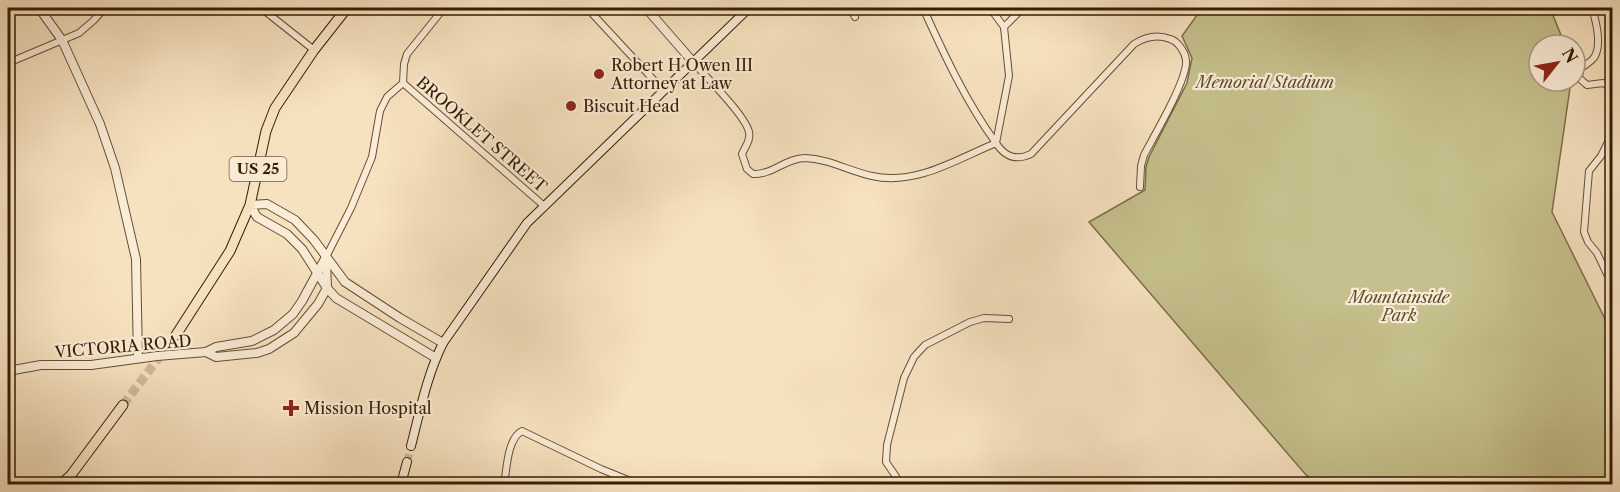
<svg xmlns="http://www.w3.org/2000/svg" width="1620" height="492" font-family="'Libre Caslon Text',serif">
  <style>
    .green { fill: #c5c08d; stroke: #7d6e48; stroke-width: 1.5 }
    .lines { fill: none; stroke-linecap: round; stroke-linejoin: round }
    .secondary-tunnel { stroke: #d0bb9a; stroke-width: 8; stroke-dasharray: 8 4; stroke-linecap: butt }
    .primary-tunnel { stroke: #d0bb9a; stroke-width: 9; stroke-dasharray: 9 4.5; stroke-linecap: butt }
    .minor-casing { stroke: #664e32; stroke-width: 8 }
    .tertiary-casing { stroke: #664e32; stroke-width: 10 }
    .secondary-casing { stroke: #351d02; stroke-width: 10 }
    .primary-casing { stroke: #351d02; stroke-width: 11 }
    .minor { stroke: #faecd6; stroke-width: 6 }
    .tertiary { stroke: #faecd6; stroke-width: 8 }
    .secondary { stroke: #faecd6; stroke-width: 8 }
    .primary { stroke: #f7e2c0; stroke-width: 9 }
    .poi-dot { fill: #8f2418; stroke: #faecd6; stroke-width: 2 }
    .labels { text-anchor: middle; stroke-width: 4.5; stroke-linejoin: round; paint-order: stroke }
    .shield { fill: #faecd6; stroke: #705b42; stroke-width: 1.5 }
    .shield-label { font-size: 15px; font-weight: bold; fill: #351d02 }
    .poi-label { font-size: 16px; fill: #351d02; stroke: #faecd6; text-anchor: start }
    .park-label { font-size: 16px; font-style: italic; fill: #604e2c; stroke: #faecd6 }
    .street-label { font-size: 16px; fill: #351d02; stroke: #faecd6 }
  </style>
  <rect width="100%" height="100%" fill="#f7e2c0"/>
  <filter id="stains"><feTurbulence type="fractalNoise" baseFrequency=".00333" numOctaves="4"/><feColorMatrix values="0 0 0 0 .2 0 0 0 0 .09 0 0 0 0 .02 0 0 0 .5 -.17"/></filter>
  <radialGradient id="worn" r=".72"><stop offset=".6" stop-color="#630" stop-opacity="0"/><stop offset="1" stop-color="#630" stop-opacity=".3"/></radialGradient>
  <polygon class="green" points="1202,8 1550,8 1565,45 1539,45 1539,81 1571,81 1552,212 1607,323 1612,368 1612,484 1320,484 1306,475 1089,222 1145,190 1146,167 1149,157 1187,83 1192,58 1182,36"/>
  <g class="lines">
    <polyline class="secondary-tunnel" points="407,462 411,446"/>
    <polyline class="primary-tunnel" points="123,405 176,335"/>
    <g class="minor-casing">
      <g id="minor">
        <polyline points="261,8 314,50"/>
        <polyline points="587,8 663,90"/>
        <polyline points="850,8 855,17"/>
        <path d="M990 8 1004 27 1009 76 996 143C1005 157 1016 161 1031 154L1134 44C1145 37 1157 34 1170 39 1178 41 1185 52 1186 60 1188 79 1154 136 1144 155L1141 166 1140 187"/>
        <path d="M1592 8C1596 21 1602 43 1595 56 1592 62 1584 65 1580 69L1579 78 1587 85 1603 83 1612 88"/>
        <polyline points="1004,27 1023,8"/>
        <path d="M693 62C706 77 745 115 749 132 751 140 745 147 742 154L747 169 753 174C772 175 786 158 805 158 829 159 849 171 872 176 916 186 957 159 996 143 966 102 944 54 923 8"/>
        <polyline points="8,63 79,33 93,21 105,8"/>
        <polyline points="403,83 543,205"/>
        <polyline points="8,111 9,120 8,123"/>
        <polyline points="1612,134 1601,156 1589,171 1584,232 1588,242 1597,253 1607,274 1612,278"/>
        <polyline points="326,257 351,208 372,157 380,111 387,97 403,83 404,64 407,54 444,8"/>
        <polyline points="1175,481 1181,484"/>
        <path d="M504 484C507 469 507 439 522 431L601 469 638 484"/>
        <polyline points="901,484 886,462 887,445 904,378 914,357 925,345 970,322 984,318 1009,319"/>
      </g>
    </g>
    <g class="tertiary-casing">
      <g id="tertiary">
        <polyline points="39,8 62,40 100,124 115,168 136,259 138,358"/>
        <polyline points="646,8 693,62"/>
        <polyline points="206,352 216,357 257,353 269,349 294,333 318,304 327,288 326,260"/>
        <polyline points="436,358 336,298 327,288 302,249 287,234 257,217 250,205 267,204 295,220 314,240 345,282 400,318 443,343"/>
        <polyline points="8,371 41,365 91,365 157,356 206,352 216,347 252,341 274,330 293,314 302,301 326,257"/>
      </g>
    </g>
    <g class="secondary-casing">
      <g id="secondary">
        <path d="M411 446C420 411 427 375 443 343L527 223 749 8"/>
        <polyline points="401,484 407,462"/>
      </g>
    </g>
    <g class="primary-casing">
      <g id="primary">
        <polyline points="176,335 230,251 250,205 266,131 275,108 314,50 347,8"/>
        <polyline points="61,484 71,475 123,405"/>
      </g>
    </g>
    <use href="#minor" class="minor"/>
    <use href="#tertiary" class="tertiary"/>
    <use href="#secondary" class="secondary"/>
    <use href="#primary" class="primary"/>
  </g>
  <g class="poi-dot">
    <circle cx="599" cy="74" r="6"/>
    <circle cx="571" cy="106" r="6"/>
    <path d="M288 399h6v6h6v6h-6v6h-6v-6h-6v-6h6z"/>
  </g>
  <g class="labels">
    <rect class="shield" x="229.5" y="157" width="57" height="24" rx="4.5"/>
    <g class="shield-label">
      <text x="258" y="174">US 25</text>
    </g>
    <g class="poi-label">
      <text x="611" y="71">Robert H Owen III<tspan x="611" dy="18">Attorney at Law</tspan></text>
      <text x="583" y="112">Biscuit Head</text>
      <text x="304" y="414">Mission Hospital</text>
    </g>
    <g class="park-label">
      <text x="1265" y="88">Memorial Stadium</text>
      <text x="1399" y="303">Mountainside<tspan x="1399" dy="18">Park</tspan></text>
    </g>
    <g class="street-label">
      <text transform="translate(482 134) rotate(41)" y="6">BROOKLET STREET</text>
      <text transform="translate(123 346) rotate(-5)" y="6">VICTORIA ROAD</text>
    </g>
  </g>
  <rect width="1620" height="492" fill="none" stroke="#f7e2c0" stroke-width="30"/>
  <rect x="9" y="9" width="1602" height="474" fill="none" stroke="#351d02" stroke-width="3"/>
  <rect x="15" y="15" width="1590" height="462" fill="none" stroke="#351d02" stroke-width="1.5"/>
  <g transform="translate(1557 63) rotate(59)"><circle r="28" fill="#faecd6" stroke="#ab9981" stroke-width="1.5"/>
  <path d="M0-4.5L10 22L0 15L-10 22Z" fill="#8f2418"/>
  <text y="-9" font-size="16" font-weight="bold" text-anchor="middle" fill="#351d02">N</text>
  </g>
  <rect width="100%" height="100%" filter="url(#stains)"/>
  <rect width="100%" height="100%" fill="url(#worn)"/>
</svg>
